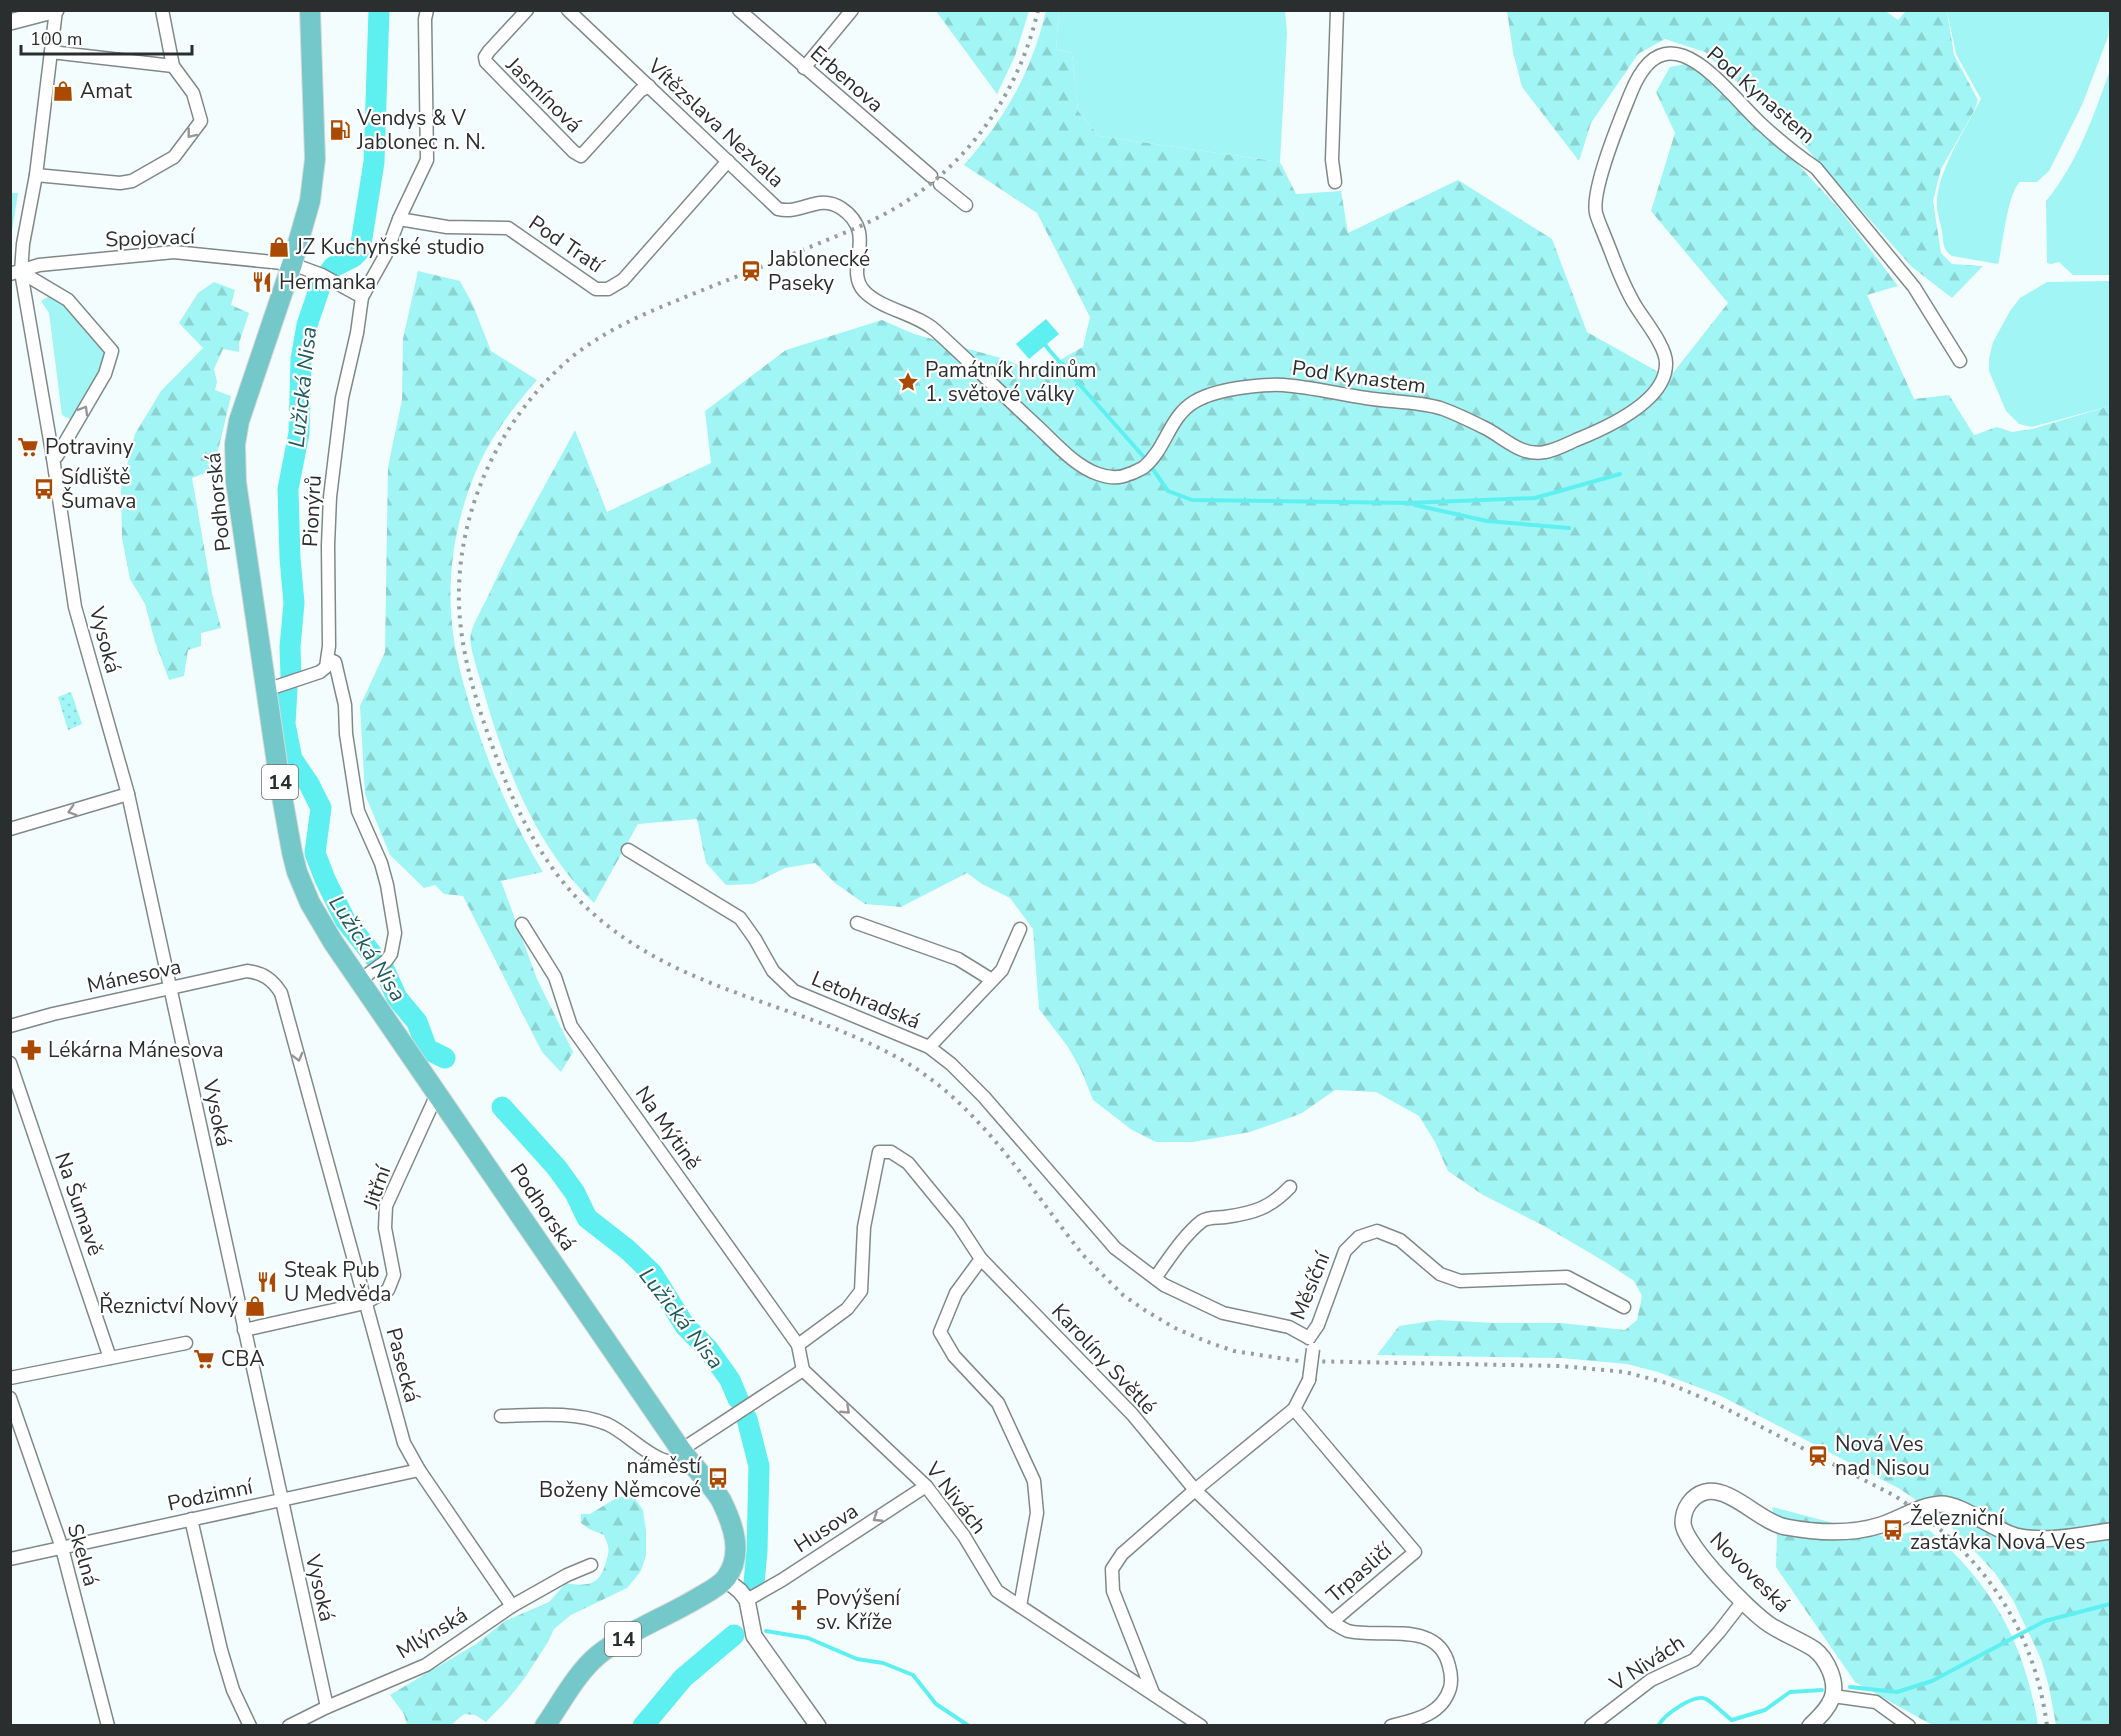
<svg xmlns="http://www.w3.org/2000/svg" width="2121" height="1736" font-family="'Nunito Sans',sans-serif">
  <style>
    .grass { fill: #a1f5f4 }
    .forest { fill: url(#forest-firs) }
    .park { fill: url(#park-dots) }
    .water { fill: #5ef0f1 }
    .lines { fill: none; stroke-linecap: round; stroke-linejoin: round }
    .stream { stroke: #5ef0f1; stroke-width: 4 }
    .river { stroke: #5ef0f1; stroke-width: 21 }
    .minor-casing { stroke: #808988; stroke-width: 15 }
    .tertiary-casing { stroke: #808988; stroke-width: 18 }
    .primary-casing { stroke: #d9d9d9; stroke-width: 22 }
    .minor { stroke: #fff; stroke-width: 12 }
    .tertiary { stroke: #fff; stroke-width: 15 }
    .primary { stroke: #74c8c9; stroke-width: 20 }
    .rail { stroke: #989e9e; stroke-width: 4; stroke-dasharray: 3 6; stroke-linecap: butt }
    .minor-bridge-casing { stroke: #808988; stroke-width: 15; stroke-linecap: butt }
    .minor-bridge { stroke: #fff; stroke-width: 12 }
    .oneway { stroke: #959696 }
    .labels { text-anchor: middle; stroke-width: 4.5; stroke-linejoin: round; paint-order: stroke }
    .shield { fill: #fff; stroke: #6b6d6d; stroke-width: 1.5 }
    .shield-label { font-size: 20px; font-weight: bold; fill: #2b2e2e }
    .street-label { font-size: 21px; fill: #2b2e2e; stroke: #fff }
    .poi-label { font-size: 21px; fill: #2b2e2e; stroke: #fff; text-anchor: start }
    .water-label { font-size: 22px; font-style: italic; fill: #1d5a5b; stroke: #fff }
  </style>
  <defs>
    <pattern id="forest-firs" width="22" height="20" patternUnits="userSpaceOnUse" patternTransform="scale(1.5)"><rect width="22" height="20" fill="#a1f5f4"/><path d="M5 1l3.5 6h-7zM16 11l3.5 6h-7z" fill="#8bd2d2"/></pattern>
    <pattern id="park-dots" width="8" height="8" patternUnits="userSpaceOnUse" patternTransform="scale(1.5)"><rect width="8" height="8" fill="#a1f5f4"/><path d="M2 2h.1M6 6h.1" fill="none" stroke="#8bd2d2" stroke-width="1.8" stroke-linecap="round"/></pattern>
  </defs>
  <rect width="100%" height="100%" fill="#f4fdfd"/>
  <g class="grass">
    <polygon points="1059,11 1285,11 1287,33 1280,162 1099,136 1078,111 1072,53 1056,49"/>
    <path d="M1947 11H2110L2108 37 2082 105 2049 171 2037 182H2020C2007 194 2003 245 1998 264L1952 256C1942 249 1944 243 1942 232 1941 223 1937 215 1937 205 1935 176 1967 125 1981 99L1956 54Z"/>
    <path d="M2110 70V275H2073L2059 262 2051 264 2047 263 2046 201C2077 164 2094 115 2110 70Z"/>
    <polygon points="11,193 18,193 11,237 10,193"/>
    <polygon points="2110,281 2110,406 2032,427 2019,424 2006,411 1989,371 1989,359 1993,342 2010,311 2020,298 2047,282"/>
    <polygon points="51,295 64,304 106,351 101,370 72,420 62,415 49,313 41,301"/>
  </g>
  <g class="forest">
    <polygon points="1884,10 1898,20 1906,11 1947,11 1954,55 1978,100 1974,111 1941,169 1933,201 1941,253 1952,264 1983,266 1952,298 1912,267 1797,138 1705,52 1665,39 1638,54 1591,123 1579,161 1522,87 1513,52 1507,11"/>
    <polygon points="936,11 1029,11 1015,56 997,94"/>
    <path d="M1046 11H1059L1056 49 1072 53 1078 111 1099 136 1280 162 1296 194 1341 191 1348 233 1458 180 1552 239 1587 332 1669 378 1728 303 1651 211 1675 133 1656 92 1670 67 1686 64 1716 84 1755 128 1792 158 1841 211 1898 286 1867 295 1914 399 1949 395 1974 435 1997 427 2012 432 2032 429 2110 406V1725H2056L2049 1687 2041 1659 2013 1600 1995 1573 1956 1531 1922 1504 1900 1489 1721 1396 1658 1372 1627 1364 1561 1358 1377 1355 1399 1326 1438 1320 1496 1323H1561L1625 1330 1637 1320 1642 1296 1634 1281 1607 1263 1544 1226 1483 1195 1448 1171 1435 1142 1419 1116 1376 1092 1335 1090 1302 1113 1273 1124 1250 1132 1193 1142H1156L1132 1130 1093 1100 1081 1070 1068 1047 1039 1009 1033 929 1010 898 982 884 967 873 901 907 865 904 835 883 815 863 785 868 753 884 726 885 706 863 697 819 638 824 594 903C534 845 503 762 481 682 478 671 468 644 471 633 475 619 484 605 490 592 515 536 547 483 575 430L607 512 711 463 705 411 786 350 882 320 914 334 1008 360 1035 374 1083 347 1090 317 1037 213 964 165C1006 117 1031 73 1046 11Z"/>
    <path d="M418 271 460 281 473 305 491 351 537 380C517 403 498 427 484 454 456 509 444 578 454 640 458 667 466 693 474 719 491 772 514 824 543 872L501 881 537 979 573 1052 561 1072 542 1052 463 896 444 894 435 885 424 888 390 855 365 794 360 706 385 652 388 467 402 400 403 339Z"/>
    <polygon points="214,282 235,290 231,305 249,313 239,343 239,352 223,349 214,369 217,382 215,390 231,396 217,455 218,468 192,478 212,593 221,628 201,633 201,646 188,650 184,676 169,680 155,642 145,604 130,579 122,538 121,488 135,434 161,391 203,348 179,323 198,293"/>
    <path d="M618 1497H634L643 1510 646 1531V1555L641 1571 627 1588 571 1615 554 1629 548 1642 524 1679 508 1699 486 1722 475 1715 464 1714 451 1725H407L404 1714 390 1695 476 1644 505 1621 549 1602 566 1583C588 1587 600 1585 606 1562 610 1549 609 1547 604 1535L589 1529 581 1523V1514H590Z"/>
    <path d="M1772 1507 1883 1536 1929 1530C1993 1585 2024 1642 2038 1725H1932L1855 1682 1776 1567 1777 1535Z"/>
  </g>
  <polygon class="park" points="71,692 82,724 68,730 58,697"/>
  <polygon class="water" points="1046,319 1059,334 1029,359 1016,344"/>
  <g class="lines">
    <g class="stream">
      <polyline points="1043,342 1050,351 1143,456"/>
      <polyline points="1150,465 1168,491 1192,500 1408,503 1535,498 1620,474"/>
      <polyline points="1415,505 1487,521 1569,528"/>
      <polyline points="766,1631 808,1638 857,1659 883,1663 913,1675 936,1704 969,1726"/>
      <polyline points="1850,1687 1897,1692 1932,1681 2045,1621 2110,1604"/>
      <path d="M1658 1726C1664 1715 1694 1693 1706 1699 1710 1700 1726 1716 1732 1720L1765 1710 1790 1692 1822 1690"/>
    </g>
    <g class="river">
      <polyline points="291,677 290,647 294,603 290,558 288,489 299,433 301,359 307,325 321,284 333,267 353,257 360,250 374,162 379,10"/>
      <polyline points="287,689 285,724 292,759 309,784 321,808 315,853 325,879 345,920 384,969 397,998 417,1022 427,1049 445,1058"/>
      <polyline points="502,1107 557,1168 575,1193 587,1218 628,1250 652,1273 685,1326 708,1349 730,1380 738,1399"/>
      <polyline points="747,1419 759,1466 757,1551 754,1583"/>
      <polyline points="643,1726 683,1678 734,1635"/>
    </g>
    <g class="minor-casing">
      <g id="minor">
        <polyline points="56,10 36,175 23,244 21,272 53,458 75,607 128,794 327,1707"/>
        <polyline points="527,10 489,51 485,57 486,62 574,152 581,156 640,91 649,86"/>
        <path d="M568 10 778 209C802 215 818 193 841 208 880 234 843 268 864 291 882 310 916 313 936 331 971 363 1004 396 1039 428 1056 444 1075 466 1098 474 1109 478 1119 479 1129 474 1131 474 1143 468 1144 467 1166 449 1169 417 1194 402 1215 389 1259 384 1283 385 1311 387 1339 394 1366 398 1389 402 1417 401 1440 408 1455 413 1471 421 1485 428 1505 438 1521 457 1545 452 1556 450 1567 444 1576 440 1606 428 1667 401 1666 363 1666 346 1644 320 1635 305 1621 282 1615 261 1605 237 1602 229 1598 221 1596 213 1591 189 1620 120 1630 95 1665 5 1720 84 1758 121 1776 138 1795 154 1816 168L1914 287 1960 361"/>
        <polyline points="739,10 931,176"/>
        <polyline points="51,52 173,66"/>
        <polyline points="804,68 852,10"/>
        <polyline points="36,175 120,183 132,181 174,157 201,121 193,93 173,66 162,10"/>
        <polyline points="1335,182 1332,160 1337,10"/>
        <polyline points="940,184 966,205"/>
        <polyline points="399,219 447,227 508,228 596,289 608,289 623,280 728,161"/>
        <polyline points="21,272 68,300 112,351 105,374 57,456 53,458"/>
        <polyline points="10,274 39,265 174,252 292,264 322,275 362,297"/>
        <polyline points="328,659 335,662 345,705 346,734 358,811 381,863 387,885 395,933 391,954 386,961 360,980"/>
        <polyline points="266,690 320,672 326,667 329,646 328,545 330,497 342,398 357,333 362,297 386,254 399,219 427,160 425,19 427,10"/>
        <polyline points="10,829 128,794"/>
        <polyline points="628,850 740,918 755,939 773,971 794,991 929,1047 951,1064 984,1097 1115,1248 1164,1285 1223,1313 1289,1327 1309,1338"/>
        <polyline points="857,923 958,959 992,980"/>
        <polyline points="522,924 555,977 571,1026 798,1345 803,1370"/>
        <path d="M10 1026 53 1014 247 971C263 973 272 979 281 993L404 1443 419 1470 512 1606"/>
        <polyline points="929,1047 1002,970 1020,929"/>
        <polyline points="10,1063 110,1358"/>
        <polyline points="981,1259 956,1293 940,1332 954,1356 998,1403 1034,1481 1037,1513 1020,1606"/>
        <path d="M1155 1278C1169 1259 1183 1236 1202 1221 1208 1217 1218 1218 1225 1217 1254 1213 1270 1208 1290 1187"/>
        <polyline points="244,1330 365,1303 388,1290 394,1275 385,1228 386,1206 437,1094"/>
        <polyline points="1309,1338 1318,1325 1345,1251 1359,1237 1377,1231 1400,1240 1440,1274 1460,1281 1567,1277 1624,1307"/>
        <path d="M798 1345 847 1309 861 1291 864 1227 879 1152H891L908 1163 958 1224 981 1259 1132 1414 1195 1490 1332 1622C1337 1625 1343 1629 1348 1631 1381 1639 1438 1619 1449 1666 1451 1673 1452 1680 1450 1688 1442 1715 1415 1720 1391 1726"/>
        <polyline points="803,1370 926,1486 964,1536 997,1591 1201,1726"/>
        <polyline points="10,1378 186,1343"/>
        <polyline points="10,1398 62,1548 108,1726"/>
        <polyline points="1294,1409 1415,1552 1332,1622"/>
        <path d="M501 1416C535 1415 574 1411 607 1424 632 1435 659 1472 688 1460"/>
        <polyline points="681,1450 803,1370"/>
        <polyline points="191,1519 221,1650 233,1690 250,1726"/>
        <polyline points="10,1559 419,1470"/>
        <polyline points="747,1600 782,1580 926,1486"/>
        <polyline points="1153,1693 1113,1591 1112,1569 1122,1554 1195,1490 1294,1409 1309,1380"/>
        <polyline points="1833,1696 1876,1702 1909,1726"/>
        <polyline points="289,1726 327,1707 426,1665 512,1606 567,1575 591,1565"/>
        <polyline points="1591,1726 1651,1680 1694,1660 1719,1632 1743,1601"/>
      </g>
    </g>
    <g class="tertiary-casing">
      <g id="tertiary">
        <polyline points="10,22 56,10"/>
        <polyline points="725,1579 740,1591 747,1600 754,1636 818,1726"/>
        <path d="M1810 1726C1819 1717 1828 1709 1832 1698 1838 1682 1827 1659 1814 1649 1800 1640 1784 1634 1770 1625 1750 1612 1684 1545 1683 1523 1683 1509 1691 1496 1705 1492 1731 1486 1761 1523 1786 1527 1818 1533 1850 1535 1881 1525 1900 1519 1920 1505 1941 1504 1962 1504 1993 1530 2016 1536 2046 1543 2080 1535 2110 1531"/>
      </g>
    </g>
    <g class="primary-casing">
      <path id="primary" d="M310 10 315 159 310 201 292 264 239 421 235 444 236 482 281 791 292 852 297 872 310 903 333 942 681 1450C693 1467 711 1483 721 1500 733 1524 744 1554 726 1578 719 1587 706 1593 696 1599 664 1618 626 1632 597 1656 576 1674 561 1703 545 1726"/>
    </g>
    <use href="#minor" class="minor"/>
    <use href="#tertiary" class="tertiary"/>
    <use href="#primary" class="primary"/>
    <path class="rail" d="M1038 10C1019 94 966 168 892 210 864 226 834 237 805 249 757 269 709 287 661 307 630 320 600 335 573 356 501 416 456 510 459 605 461 654 476 702 493 748 514 807 542 866 588 909 675 990 787 1000 889 1053 975 1096 1025 1182 1083 1255L1123 1295 1146 1311 1175 1328 1205 1341 1234 1351 1299 1361 1561 1366 1625 1372 1670 1384 1717 1404 1895 1496C1979 1550 2034 1625 2047 1726"/>
    <g class="minor-bridge-casing">
      <polyline id="minor-bridge" points="1309,1380 1313,1349"/>
    </g>
    <use href="#minor-bridge" class="minor-bridge"/>
  </g>
  <defs><path id="oneway-chevron" d="M-2-3.5L2.5 0L-2 3.5" fill="none" stroke-width="1.6" stroke-linecap="round" stroke-linejoin="round" transform="scale(1.5)"/></defs>
  <g class="oneway">
    <use href="#oneway-chevron" transform="translate(191 134) rotate(128)"/>
    <use href="#oneway-chevron" transform="translate(84 410) rotate(-60)"/>
    <use href="#oneway-chevron" transform="translate(72 811) rotate(163)"/>
    <use href="#oneway-chevron" transform="translate(298 1057) rotate(75)"/>
    <use href="#oneway-chevron" transform="translate(846 1410) rotate(43)"/>
    <use href="#oneway-chevron" transform="translate(877 1518) rotate(147)"/>
  </g>
  <defs>
    <g id="shop-bare" transform="scale(1.62)"><path d="M-5-2.5h2.3a2.7 3.5 0 0 1 5.4 0H5L5.5 6h-11ZM-1.5-2.5h3a1.5 2.3 0 0 0-3 0Z" fill="#aa4902" stroke="#fff" stroke-width="2.5" paint-order="stroke"/></g>
    <g id="fuel-bare" transform="scale(1.62)"><path d="M-5.5-6h7V0h2V4h1.3V-2.5L3-4.5l.8-.8L6-3V5H2.5V1h-1V6h-7ZM-4.2-4.7v3.2H.2V-4.7Z" fill="#aa4902" stroke="#fff" stroke-width="2.5" paint-order="stroke"/></g>
    <g id="station-bare" transform="scale(1.62)"><path d="M-3-6H3Q5-6 5-4V2Q5 4 3 4L4.5 6H3L1.5 4h-3L-3 6H-4.5L-3 4Q-5 4-5 2V-4Q-5-6-3-6ZM-3.5-4v3h7v-3ZM-3.5 1v1.5H-2V1ZM2 1v1.5H3.5V1Z" fill="#aa4902" stroke="#fff" stroke-width="2.5" paint-order="stroke"/></g>
    <g id="restaurant-bare" transform="scale(1.62)"><path d="M-5-6h1v4h1v-4h1v4h1v-4h1v5L-1.5 .5V6h-2V.5L-5-1ZM5-6V6H3V1.5H1.5Q1.5-4 5-6Z" fill="#aa4902" stroke="#fff" stroke-width="2.5" paint-order="stroke"/></g>
    <g id="sight-bare" transform="scale(1.62)"><path d="M0-6L1.8-2.2L6-1.7L2.9 1.2L3.7 5.4L0 3.3L-3.7 5.4L-2.9 1.2L-6-1.7L-1.8-2.2Z" fill="#aa4902" stroke="#fff" stroke-width="2.5" paint-order="stroke"/></g>
    <g id="supermarket-bare" transform="scale(1.62)"><path d="M-6-5.5h2.5l.6 2H6L4.5 2H-2.5L-4.4-4H-6ZM-1.5 3.2a1.3 1.3 0 1 0 .1 0ZM3 3.2a1.3 1.3 0 1 0 .1 0Z" fill="#aa4902" stroke="#fff" stroke-width="2.5" paint-order="stroke"/></g>
    <g id="bus-bare" transform="scale(1.62)"><path d="M-5-6H5V4H4V6H2V4H-2V6H-4V4H-5ZM-3.5-4V0h7V-4ZM-3.5 1.2v1.5H-2V1.2ZM2 1.2v1.5H3.5V1.2Z" fill="#aa4902" stroke="#fff" stroke-width="2.5" paint-order="stroke"/></g>
    <g id="pharmacy-bare" transform="scale(1.62)"><path d="M-2-6h4v4h4v4h-4v4h-4v-4h-4v-4h4Z" fill="#aa4902" stroke="#fff" stroke-width="2.5" paint-order="stroke"/></g>
    <g id="church-bare" transform="scale(1.62)"><path d="M-1.2-6h2.4v3.5h3.3v2.4h-3.3V6h-2.4V-.1h-3.3v-2.4h3.3Z" fill="#aa4902" stroke="#fff" stroke-width="2.5" paint-order="stroke"/></g>
  </defs>
  <g fill-rule="evenodd">
    <use href="#shop-bare" x="63" y="91"/>
    <use href="#fuel-bare" x="340" y="130"/>
    <use href="#shop-bare" x="279" y="247"/>
    <use href="#station-bare" x="751" y="271"/>
    <use href="#restaurant-bare" x="262" y="282"/>
    <use href="#sight-bare" x="908" y="382"/>
    <use href="#supermarket-bare" x="28" y="447"/>
    <use href="#bus-bare" x="44" y="489"/>
    <use href="#pharmacy-bare" x="31" y="1050"/>
    <use href="#restaurant-bare" x="267" y="1282"/>
    <use href="#shop-bare" x="255" y="1306"/>
    <use href="#supermarket-bare" x="204" y="1359"/>
    <use href="#station-bare" x="1818" y="1456"/>
    <use href="#bus-bare" x="718" y="1478"/>
    <use href="#bus-bare" x="1893" y="1530"/>
    <use href="#church-bare" x="799" y="1610"/>
  </g>
  <g class="labels">
    <g class="shield">
      <rect x="262" y="765" width="36" height="34" rx="4.5"/>
      <rect x="605" y="1622" width="36" height="34" rx="4.5"/>
    </g>
    <g class="shield-label">
      <text x="280" y="789">14</text>
      <text x="623" y="1646">14</text>
    </g>
    <g class="street-label">
      <text transform="translate(847 79) rotate(41)" y="7">Erbenova</text>
      <text transform="translate(544 95) rotate(45)" y="7">Jasmínová</text>
      <text transform="translate(1761 95) rotate(41)" y="7">Pod Kynastem</text>
      <text transform="translate(716 123) rotate(43)" y="7">Vítězslava Nezvala</text>
      <text transform="translate(150 238) rotate(-2)" y="7">Spojovací</text>
      <text transform="translate(566 244) rotate(34)" y="7">Pod Tratí</text>
      <text transform="translate(1359 377) rotate(8)" y="7">Pod Kynastem</text>
      <text transform="translate(218 502) rotate(-96)" y="7">Podhorská</text>
      <text transform="translate(312 511) rotate(-87)" y="7">Pionýrů</text>
      <text transform="translate(105 640) rotate(75)" y="7">Vysoká</text>
      <text transform="translate(134 976) rotate(-12)" y="7">Mánesova</text>
      <text transform="translate(866 1000) rotate(23)" y="7">Letohradská</text>
      <text transform="translate(217 1113) rotate(78)" y="7">Vysoká</text>
      <text transform="translate(668 1128) rotate(55)" y="7">Na Mýtině</text>
      <text transform="translate(377 1187) rotate(-71)" y="7">Jitřní</text>
      <text transform="translate(79 1204) rotate(71)" y="7">Na Šumavě</text>
      <text transform="translate(543 1207) rotate(56)" y="7">Podhorská</text>
      <text transform="translate(1310 1286) rotate(-68)" y="7">Měsíční</text>
      <text transform="translate(1104 1359) rotate(47)" y="7">Karolíny Světlé</text>
      <text transform="translate(403 1365) rotate(75)" y="7">Pasecká</text>
      <text transform="translate(210 1495) rotate(-12)" y="7">Podzimní</text>
      <text transform="translate(956 1498) rotate(52)" y="7">V Nivách</text>
      <text transform="translate(826 1528) rotate(-33)" y="7">Husova</text>
      <text transform="translate(83 1555) rotate(74)" y="7">Skelná</text>
      <text transform="translate(1750 1572) rotate(45)" y="7">Novoveská</text>
      <text transform="translate(1359 1573) rotate(-41)" y="7">Trpasličí</text>
      <text transform="translate(320 1588) rotate(77)" y="7">Vysoká</text>
      <text transform="translate(432 1633) rotate(-31)" y="7">Mlýnská</text>
      <text transform="translate(1647 1663) rotate(-33)" y="7">V Nivách</text>
    </g>
    <g class="poi-label">
      <text x="80" y="98">Amat</text>
      <text x="357" y="125">Vendys &amp; V<tspan x="357" dy="24">Jablonec n. N.</tspan></text>
      <text x="296" y="254">JZ Kuchyňské studio</text>
      <text x="768" y="266">Jablonecké<tspan x="768" dy="24">Paseky</tspan></text>
      <text x="279" y="289">Hermanka</text>
      <text x="925" y="377">Památník hrdinům<tspan x="925" dy="24">1. světové války</tspan></text>
      <text x="45" y="454">Potraviny</text>
      <text x="61" y="484">Sídliště<tspan x="61" dy="24">Šumava</tspan></text>
      <text x="48" y="1057">Lékárna Mánesova</text>
      <text x="284" y="1277">Steak Pub<tspan x="284" dy="24">U Medvěda</tspan></text>
      <text x="238" y="1313" text-anchor="end">Řeznictví Nový</text>
      <text x="221" y="1366">CBA</text>
      <text x="1835" y="1451">Nová Ves<tspan x="1835" dy="24">nad Nisou</tspan></text>
      <text x="701" y="1473" text-anchor="end">náměstí<tspan x="701" dy="24">Boženy Němcové</tspan></text>
      <text x="1910" y="1525">Železniční<tspan x="1910" dy="24">zastávka Nová Ves</tspan></text>
      <text x="816" y="1605">Povýšení<tspan x="816" dy="24">sv. Kříže</tspan></text>
    </g>
    <g class="water-label">
      <text transform="translate(302 387) rotate(-84)" y="8">Lužická Nisa</text>
      <text transform="translate(368 948) rotate(57)" y="8">Lužická Nisa</text>
      <text transform="translate(682 1318) rotate(52)" y="8">Lužická Nisa</text>
    </g>
  </g>
  <rect width="2121" height="1736" fill="none" stroke="#2b2e2e" stroke-width="24"/>
  <path d="M21 45v9h171v-9" fill="none" stroke="#2b2e2e" stroke-width="3"/>
  <text x="30" y="45" font-size="18" fill="#2b2e2e" stroke="#ffffff" stroke-width="4.5" paint-order="stroke">100 m</text>
</svg>
